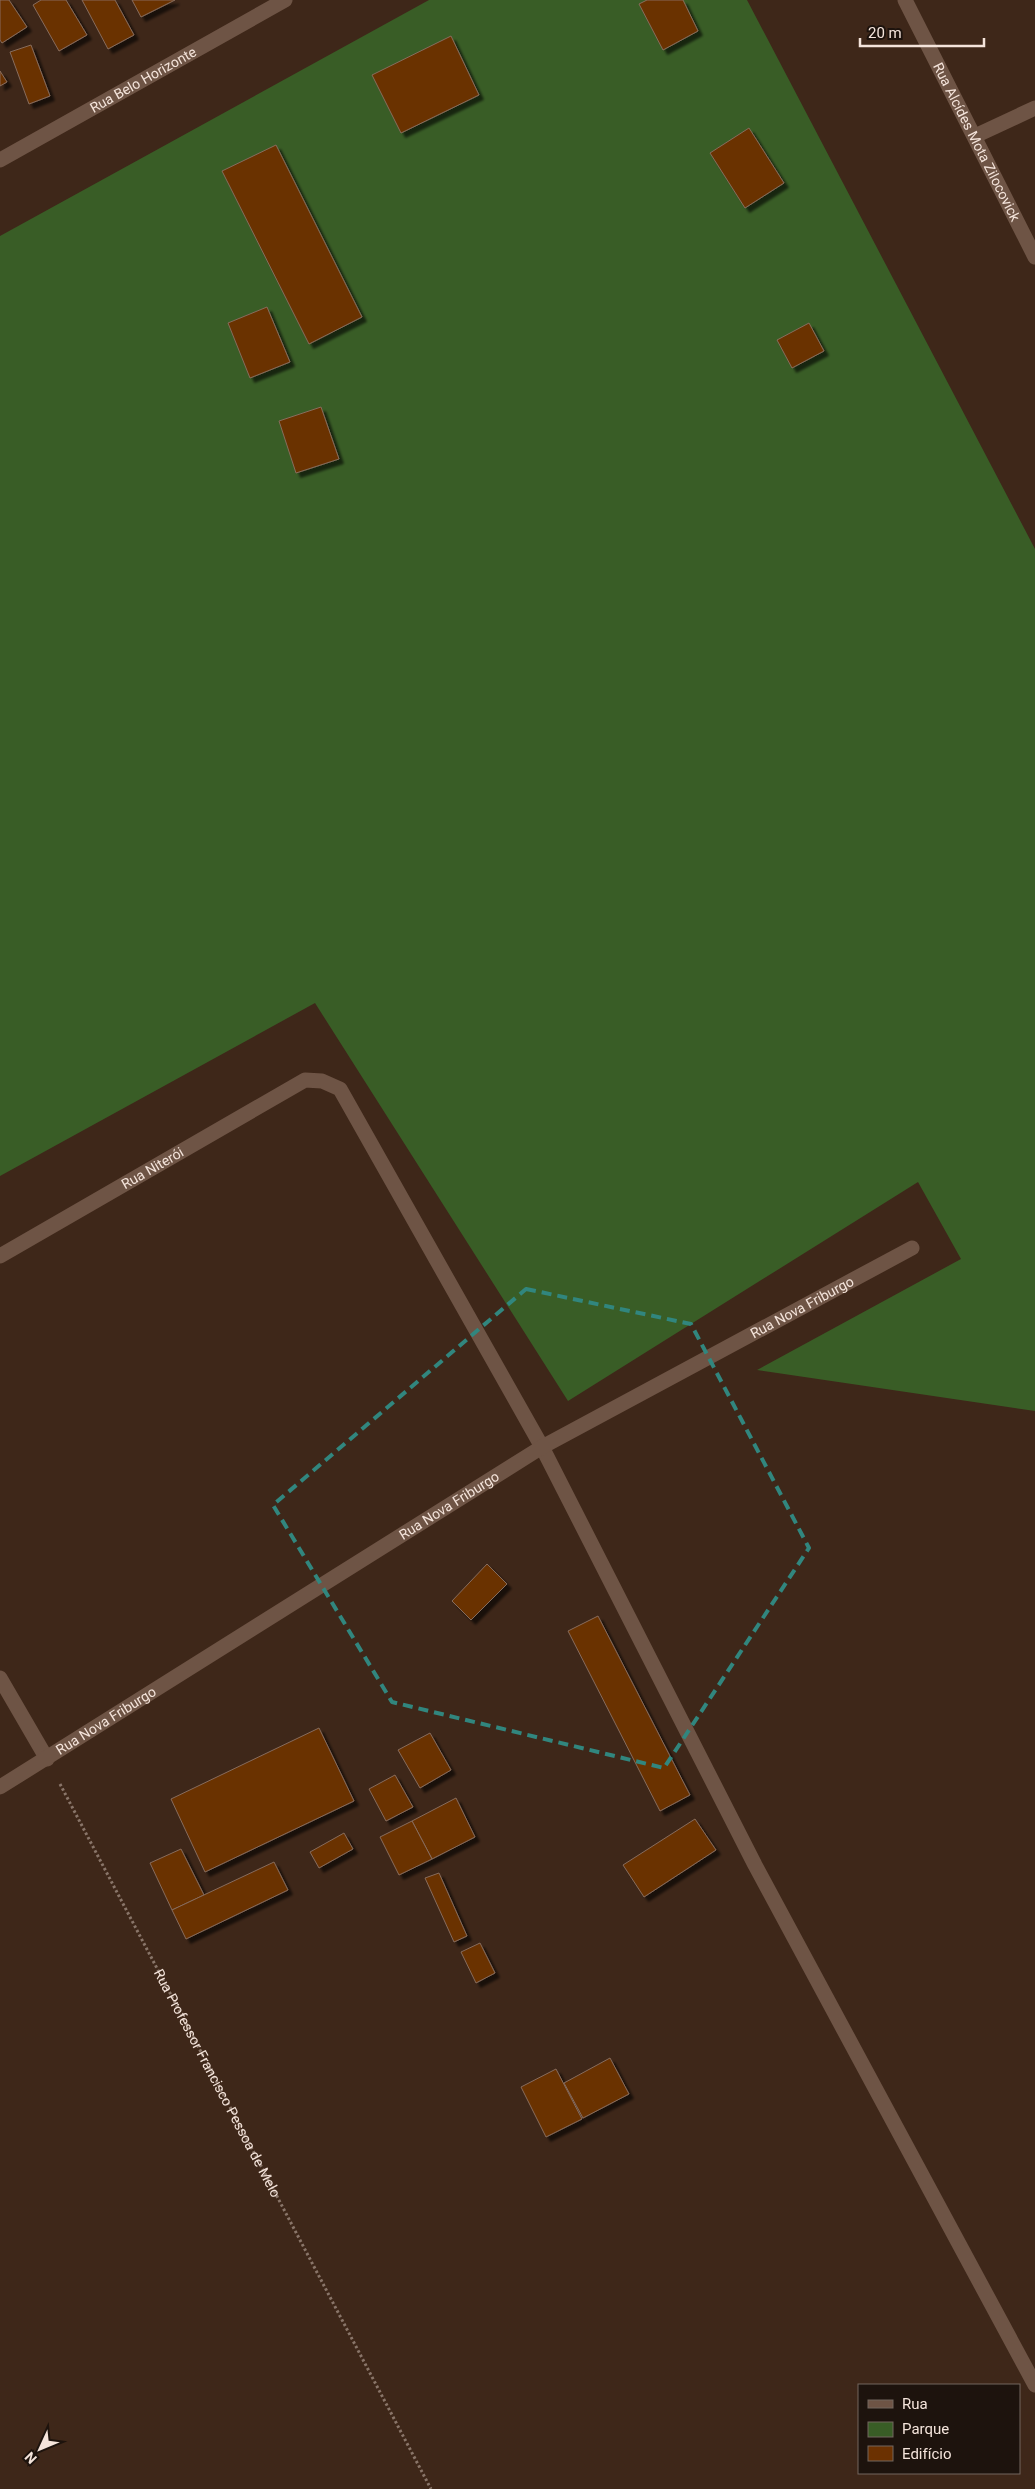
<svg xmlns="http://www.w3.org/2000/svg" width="1035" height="2489" font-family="Roboto,sans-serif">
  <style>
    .green { fill: #395d26 }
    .building { fill: #6b3101; stroke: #876c5c; filter: url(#shadow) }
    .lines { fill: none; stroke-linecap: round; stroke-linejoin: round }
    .path { stroke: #897569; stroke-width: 3; stroke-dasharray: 2.5 2.5; stroke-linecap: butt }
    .street { stroke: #6e5445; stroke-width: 15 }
    .marked { fill: none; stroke: #31867e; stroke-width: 4; stroke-dasharray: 10 6; stroke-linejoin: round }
    .labels { text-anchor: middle; stroke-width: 4.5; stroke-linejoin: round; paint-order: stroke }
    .street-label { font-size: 14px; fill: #f4e4db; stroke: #1d130d }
  </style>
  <defs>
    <filter id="shadow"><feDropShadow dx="4.5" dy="4.5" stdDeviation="1" flood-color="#0009"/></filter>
  </defs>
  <rect width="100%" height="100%" fill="#3e2719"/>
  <polygon class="green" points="429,0 747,0 1035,549 1035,1411 757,1370 961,1259 918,1182 568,1401 315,1003 0,1176 0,236"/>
  <g class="building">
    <polygon points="0,0 9,0 27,27 2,43 0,40"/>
    <polygon points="41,0 66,0 87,35 59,51 33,5"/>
    <polygon points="82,0 115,0 134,35 108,49"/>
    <polygon points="132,0 175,0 141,17"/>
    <polygon points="647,0 683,0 698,31 663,50 639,4"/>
    <polygon points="451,36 479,95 401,133 372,75"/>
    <polygon points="31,45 50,96 29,104 10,52"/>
    <polygon points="0,71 7,82 0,86"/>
    <polygon points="749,128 784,183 745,208 710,153"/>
    <polygon points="276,145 362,317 309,344 222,171"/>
    <polygon points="267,307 290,362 250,378 228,323"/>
    <polygon points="809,323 824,351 792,368 777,340"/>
    <polygon points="321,407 339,459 296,473 279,421"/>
    <polygon points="487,1564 507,1584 471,1620 452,1601"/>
    <polygon points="598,1616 690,1795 660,1811 568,1631"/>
    <polygon points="319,1728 354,1801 205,1872 171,1799"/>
    <polygon points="430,1733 451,1770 420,1788 398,1750"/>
    <polygon points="395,1775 413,1807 386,1821 369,1789"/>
    <polygon points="456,1798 475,1837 432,1859 412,1821"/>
    <polygon points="695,1819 716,1850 644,1897 623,1865"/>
    <polygon points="412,1821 432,1859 399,1875 380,1837"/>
    <polygon points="344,1833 353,1849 319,1868 310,1852"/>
    <polygon points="181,1849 204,1895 172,1910 150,1863"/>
    <polygon points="274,1862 288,1890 186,1939 172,1910"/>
    <polygon points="439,1873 467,1936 454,1942 425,1878"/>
    <polygon points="480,1943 495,1973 476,1983 461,1952"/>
    <polygon points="610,2058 629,2094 583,2118 564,2083"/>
    <polygon points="556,2069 582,2119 546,2137 521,2087"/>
  </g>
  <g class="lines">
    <path class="path" id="s1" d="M60 1784 431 2489"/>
    <g class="street">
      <path id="s2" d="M905 0 1035 257"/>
      <polyline points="975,136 1035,108"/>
      <path id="s3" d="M0 160 285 0"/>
      <path id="s4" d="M0 1256 305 1080 322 1081 340 1089 542 1447 755 1865 1035 2385"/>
      <polyline points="0,1678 47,1759"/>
      <path id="s5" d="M0 1787 542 1447 912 1248"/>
    </g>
  </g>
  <path class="marked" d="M526 1289 691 1324 809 1548 664 1768 392 1702 273 1505Z"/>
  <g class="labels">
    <g class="street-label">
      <text dy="5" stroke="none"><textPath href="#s3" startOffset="164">Rua Belo Horizonte</textPath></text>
      <text dy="5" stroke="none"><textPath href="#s2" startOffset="159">Rua Alcídes Mota Zilocovick</textPath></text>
      <text dy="5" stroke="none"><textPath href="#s4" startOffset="176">Rua Niterói</textPath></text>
      <text dy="5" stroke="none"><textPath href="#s5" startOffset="935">Rua Nova Friburgo</textPath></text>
      <text dy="5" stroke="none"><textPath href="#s5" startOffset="530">Rua Nova Friburgo</textPath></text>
      <text dy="5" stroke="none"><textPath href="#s5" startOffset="125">Rua Nova Friburgo</textPath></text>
      <text dy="5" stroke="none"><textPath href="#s1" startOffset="338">Rua Professor Francisco Pessoa de Melo</textPath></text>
    </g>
  </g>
  <rect x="858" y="2384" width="162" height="90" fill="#1d130d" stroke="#73675f"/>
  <rect x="868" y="2400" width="25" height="8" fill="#6e5445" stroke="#73675f"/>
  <text x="902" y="2409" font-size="15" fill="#f4e4db">Rua</text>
  <rect x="868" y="2422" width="25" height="15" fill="#395d26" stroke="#73675f"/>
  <text x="902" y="2434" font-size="15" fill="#f4e4db">Parque</text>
  <rect x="868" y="2446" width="25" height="15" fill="#6b3101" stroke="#73675f"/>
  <text x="902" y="2459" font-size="15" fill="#f4e4db">Edifício</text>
  <g transform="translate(40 2449) rotate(226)" stroke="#1d130d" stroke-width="4" paint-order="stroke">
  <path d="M0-4L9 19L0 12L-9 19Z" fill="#f4e4db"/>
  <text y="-8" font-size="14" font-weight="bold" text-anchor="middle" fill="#f4e4db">N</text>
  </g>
  <path d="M860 38v8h124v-8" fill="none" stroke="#f4e4db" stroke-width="2.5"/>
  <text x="868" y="38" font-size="15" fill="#f4e4db" stroke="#1d130d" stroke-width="4" paint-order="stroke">20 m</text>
</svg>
